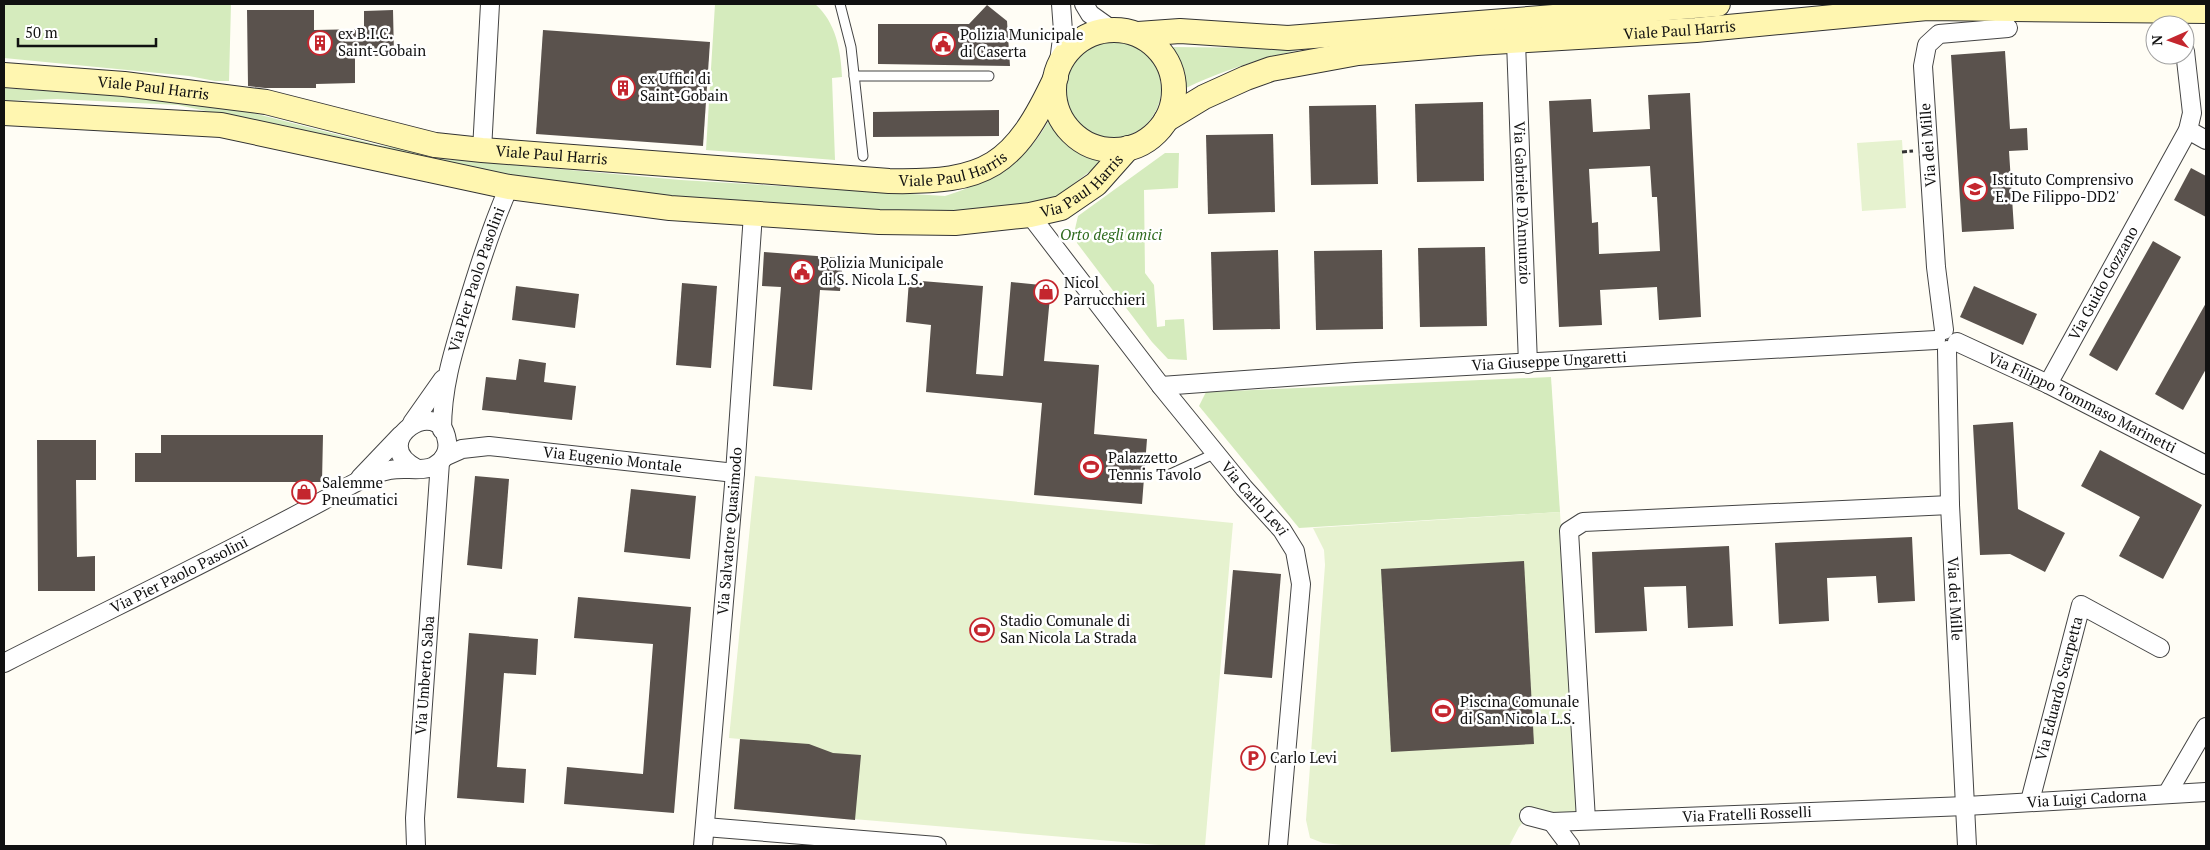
<svg xmlns="http://www.w3.org/2000/svg" width="2210" height="850" font-family="'PT Serif',serif">
  <style>
    .green { fill: #d5ebbd }
    .pitch { fill: #e6f2cf }
    .building { fill: #5a524d; fill-rule: evenodd }
    .lines { fill: none; stroke-linecap: round; stroke-linejoin: round }
    .lane-casing { stroke: #444; stroke-width: 11 }
    .street-casing { stroke: #444; stroke-width: 20 }
    .secondary-casing { stroke: #333; stroke-width: 26 }
    .path { stroke: #333; stroke-width: 3; stroke-dasharray: 5 2.5; stroke-linecap: butt }
    .lane { stroke: #fff; stroke-width: 9 }
    .street { stroke: #fff; stroke-width: 18 }
    .secondary { stroke: #fff6b0; stroke-width: 24 }
    .labels { text-anchor: middle; stroke-width: 5; stroke-linejoin: round; paint-order: stroke }
    .street-label { font-size: 15px; fill: #111; stroke: #fff }
    .poi-label { font-size: 15px; fill: #111; stroke: #fff; text-anchor: start }
    .park-label { font-size: 15px; font-style: italic; fill: #2f6b1f; stroke: #fff }
  </style>
  <rect width="100%" height="100%" fill="#fffdf5"/>
  <g class="green">
    <polygon points="4,4 231,4 229,81 215,81 189,76 4,58"/>
    <path d="M715 4H815C836 22 841 51 842 77L832 78 835 160 706 150Z"/>
    <circle cx="1112" cy="89" r="49"/>
    <path d="M1323 45C1275 54 1230 67 1186 88L1185 72 1170 47 1279 48Z"/>
    <path d="M4 88 121 96 233 108 378 145 420 152 445 159 681 180 945 196C991 181 1025 164 1049 120 1062 146 1074 154 1102 162L1047 204 1015 213 781 208 548 185 178 105 57 99 4 101Z"/>
    <polygon points="1165,153 1179,153 1178,188 1144,190 1145,273 1154,285 1157,327 1165,326 1165,320 1184,319 1187,360 1168,359 1152,342 1077,243 1075,229 1078,216"/>
    <polygon points="1551,377 1560,512 1299,528 1199,406 1206,392"/>
  </g>
  <g class="pitch">
    <polygon points="1902,140 1906,208 1862,211 1857,143"/>
    <polygon points="755,476 1233,523 1205,846 1171,846 734,809 740,739 729,738"/>
    <polygon points="1560,512 1578,811 1529,816 1519,827 1509,846 1352,846 1323,843 1310,838 1306,820 1325,565 1324,550 1313,528"/>
  </g>
  <g class="building">
    <polygon points="987,5 1007,21 1010,66 878,64 878,24 969,24"/>
    <polygon points="247,10 314,10 314,30 364,29 364,11 393,10 394,56 355,56 355,83 316,84 316,88 265,88 248,86"/>
    <polygon points="543,30 710,42 703,146 536,134"/>
    <polygon points="2005,51 2010,129 2027,128 2028,150 2009,151 2014,229 1962,232 1951,55"/>
    <path d="M1690 93 1701 317 1659 320 1657 287 1600 290 1602 325 1559 327 1549 101 1591 99 1593 132 1650 129 1648 95ZM1650 166 1652 197H1657L1660 251 1599 254 1598 222 1592 223 1589 169Z"/>
    <polygon points="1483,102 1484,181 1417,182 1415,104"/>
    <polygon points="1376,105 1378,184 1311,185 1309,106"/>
    <polygon points="999,110 999,136 873,137 873,112"/>
    <polygon points="1273,134 1275,212 1208,214 1206,135"/>
    <polygon points="2191,168 2206,176 2206,217 2174,200"/>
    <polygon points="2153,241 2181,257 2117,371 2089,355"/>
    <polygon points="1485,247 1487,326 1420,327 1418,248"/>
    <polygon points="1278,250 1280,329 1213,330 1211,252"/>
    <polygon points="1382,250 1383,329 1316,330 1314,251"/>
    <polygon points="764,252 843,258 840,291 820,290 812,390 773,386 781,287 762,286"/>
    <polygon points="909,280 983,286 976,374 1003,376 1011,282 1051,286 1044,361 1099,365 1094,434 1147,439 1142,504 1034,495 1042,403 926,392 931,325 906,322"/>
    <polygon points="682,283 717,286 711,368 676,365"/>
    <polygon points="516,286 579,294 575,328 512,320"/>
    <polygon points="1974,286 2037,314 2023,345 1960,317"/>
    <polygon points="2206,303 2206,369 2183,410 2155,394"/>
    <polygon points="519,359 546,363 544,382 576,386 572,420 482,410 486,377 516,380"/>
    <polygon points="2013,422 2018,509 2065,533 2045,572 2010,554 1980,555 1973,425"/>
    <polygon points="161,435 323,435 322,482 135,482 135,453 161,453"/>
    <polygon points="37,440 96,440 96,480 76,480 77,557 95,556 95,591 38,591"/>
    <polygon points="2100,450 2202,505 2163,579 2119,556 2140,517 2081,486"/>
    <polygon points="475,476 509,479 502,569 467,565"/>
    <polygon points="631,489 696,496 690,559 624,552"/>
    <polygon points="1912,537 1915,601 1878,603 1876,576 1827,578 1829,621 1779,624 1775,543"/>
    <polygon points="1729,546 1733,626 1688,628 1686,586 1644,587 1647,631 1595,633 1592,552"/>
    <polygon points="1524,561 1534,744 1391,752 1381,569"/>
    <polygon points="1233,570 1281,574 1272,678 1224,674"/>
    <polygon points="578,597 691,607 674,813 564,804 567,767 643,774 653,644 574,638"/>
    <polygon points="469,633 538,639 536,675 504,673 497,767 526,769 524,803 457,798"/>
    <polygon points="740,739 809,744 833,753 861,755 855,820 734,809"/>
  </g>
  <g class="lines">
    <g class="lane-casing">
      <g id="lane">
        <polyline points="840,4 851,47 863,156"/>
        <polyline points="854,76 989,76"/>
        <polyline points="1168,475 1216,453"/>
      </g>
    </g>
    <g class="street-casing">
      <g id="street">
        <polyline points="1084,4 1090,14 1111,29"/>
        <path id="s1" d="M1516 42 1528 364"/>
        <polyline points="1058,69 1063,31 1061,4"/>
        <polyline points="2188,130 2206,140"/>
        <polyline points="482,150 490,4"/>
        <path id="s2" d="M1030 215 1161 386 1244 488 1282 530 1295 551 1301 584 1278 846"/>
        <polyline points="1944,330 1936,267 1923,66 1927,45 1939,34 2008,28"/>
        <path id="s3" d="M1957 342 2048 384 2206 465"/>
        <path id="s4" d="M1947 350 1950 505 1967 846"/>
        <path id="s5" d="M2048 384 2188 130 2192 113 2185 51"/>
        <path id="s6" d="M1161 386 1356 372 1936 340"/>
        <polyline points="412,423 443,379"/>
        <path id="s7" d="M442 430C442 385 454 349 467 306 479 266 492 225 509 187"/>
        <path id="s8" d="M444 457 462 449 489 446 735 473"/>
        <polyline points="360,478 401,435"/>
        <path id="s9" d="M4 663C112 608 221 556 328 498 347 487 368 474 390 470 403 467 424 472 434 466 444 461 449 451 447 441 440 393 366 442 416 468"/>
        <polyline points="2167,794 2206,727"/>
        <path id="s10" d="M2030 801 2081 605 2160 648"/>
        <path id="s11" d="M1529 816 1552 822 1966 806 2206 792"/>
        <polyline points="1586,820 1569,531 1583,522 1950,505"/>
        <polyline points="1552,822 1570,846"/>
        <polyline points="705,827 937,846"/>
        <path id="s12" d="M416 846 415 818 440 462"/>
        <path id="s13" d="M703 846 735 473 753 214"/>
      </g>
    </g>
    <g class="secondary-casing">
      <g id="secondary">
        <circle cx="1114" cy="90" r="60"/>
        <polyline points="1138,34 1180,31 1288,38 1718,4"/>
        <path id="s14" d="M4 75 124 84 266 102 435 145 482 150 889 181C987 183 1014 167 1056 77"/>
        <path id="s15" d="M4 113 221 125 509 187 670 208 879 222 955 223 1030 215 1061 208 1096 184 1128 148"/>
        <path id="s16" d="M1166 120 1204 97 1246 78 1271 69 1358 53 1477 43 1696 30 1927 8 2206 11"/>
      </g>
    </g>
    <polyline class="path" points="1902,152 1913,151"/>
    <use href="#lane" class="lane"/>
    <use href="#street" class="street"/>
    <use href="#secondary" class="secondary"/>
  </g>
  <defs>
    <g id="building-ring" transform="scale(1.25)"><circle r="9.5" fill="#fff" stroke="#c4262e" stroke-width="1.5"/><path d="M-4-6H4V6H1V3H-1V6H-4ZM-2.5-4.3h1.7v1.8h-1.7ZM.8-4.3h1.7v1.8H.8ZM-2.5-1h1.7V.8h-1.7ZM.8-1h1.7V.8H.8Z" fill="#c4262e"/></g>
    <g id="civic-ring" transform="scale(1.25)"><circle r="9.5" fill="#fff" stroke="#c4262e" stroke-width="1.5"/><path d="M-.6-6.5H3V-4.5H.6V-3L4-1V1h2V6H-6V1h2V-1L-.6-3ZM-1.2 2.5V6h2.4V2.5Z" fill="#c4262e"/></g>
    <g id="school-ring" transform="scale(1.25)"><circle r="9.5" fill="#fff" stroke="#c4262e" stroke-width="1.5"/><path d="M0-5L7-2L0 1L-7-2ZM-4 1L0 2.5L4 1V4Q0 6-4 4Z" fill="#c4262e"/></g>
    <g id="shop-ring" transform="scale(1.25)"><circle r="9.5" fill="#fff" stroke="#c4262e" stroke-width="1.5"/><path d="M-5-2.5h2.3a2.7 3.5 0 0 1 5.4 0H5L5.5 6h-11ZM-1.5-2.5h3a1.5 2.3 0 0 0-3 0Z" fill="#c4262e"/></g>
    <g id="stadium-ring" transform="scale(1.25)"><circle r="9.5" fill="#fff" stroke="#c4262e" stroke-width="1.5"/><path d="M0-5a6.5 5 0 1 0 0 10a6.5 5 0 1 0 0-10ZM-3.5-1.8h7v3.6h-7Z" fill="#c4262e"/></g>
    <g id="parking-ring" transform="scale(1.25)"><circle r="9.5" fill="#fff" stroke="#c4262e" stroke-width="1.5"/><path d="M-3.5-5.5H1a3.5 3.5 0 0 1 0 7H-1V5.5H-3.5ZM-1-3.4V-.6H.8a1.4 1.4 0 0 0 0-2.8Z" fill="#c4262e"/></g>
  </defs>
  <g fill-rule="evenodd">
    <use href="#building-ring" x="320" y="43"/>
    <use href="#civic-ring" x="943" y="44"/>
    <use href="#building-ring" x="623" y="88"/>
    <use href="#school-ring" x="1975" y="189"/>
    <use href="#civic-ring" x="802" y="272"/>
    <use href="#shop-ring" x="1046" y="292"/>
    <use href="#stadium-ring" x="1091" y="467"/>
    <use href="#shop-ring" x="304" y="492"/>
    <use href="#stadium-ring" x="982" y="630"/>
    <use href="#stadium-ring" x="1443" y="711"/>
    <use href="#parking-ring" x="1253" y="758"/>
  </g>
  <g class="labels">
    <g class="street-label">
      <text dy="5" stroke="none"><textPath href="#s16" startOffset="528">Viale Paul Harris</textPath></text>
      <text dy="5" stroke="none"><textPath href="#s14" startOffset="150">Viale Paul Harris</textPath></text>
      <text transform="translate(1928 145) rotate(-94)" y="5">Via dei Mille</text>
      <text dy="5" stroke="none"><textPath href="#s14" startOffset="555">Viale Paul Harris</textPath></text>
      <text dy="5" stroke="none"><textPath href="#s14" startOffset="959">Viale Paul Harris</textPath></text>
      <text dy="5" stroke="none"><textPath href="#s15" startOffset="1096">Via Paul Harris</textPath></text>
      <text dy="5" stroke="none"><textPath href="#s1" startOffset="161">Via Gabriele D'Annunzio</textPath></text>
      <text dy="5" stroke="none"><textPath href="#s7" startOffset="155">Via Pier Paolo Pasolini</textPath></text>
      <text dy="5" stroke="none"><textPath href="#s5" startOffset="115">Via Guido Gozzano</textPath></text>
      <text dy="5" stroke="none"><textPath href="#s6" startOffset="389">Via Giuseppe Ungaretti</textPath></text>
      <text dy="5" stroke="none"><textPath href="#s3" startOffset="139">Via Filippo Tommaso Marinetti</textPath></text>
      <text dy="5" stroke="none"><textPath href="#s8" startOffset="171">Via Eugenio Montale</textPath></text>
      <text dy="5" stroke="none"><textPath href="#s2" startOffset="362">Via Carlo Levi</textPath></text>
      <text dy="5" stroke="none"><textPath href="#s13" startOffset="316">Via Salvatore Quasimodo</textPath></text>
      <text dy="5" stroke="none"><textPath href="#s9" startOffset="196">Via Pier Paolo Pasolini</textPath></text>
      <text dy="5" stroke="none"><textPath href="#s4" startOffset="249">Via dei Mille</textPath></text>
      <text dy="5" stroke="none"><textPath href="#s12" startOffset="171">Via Umberto Saba</textPath></text>
      <text dy="5" stroke="none"><textPath href="#s10" startOffset="116">Via Eduardo Scarpetta</textPath></text>
      <text dy="5" stroke="none"><textPath href="#s11" startOffset="559">Via Luigi Cadorna</textPath></text>
      <text dy="5" stroke="none"><textPath href="#s11" startOffset="219">Via Fratelli Rosselli</textPath></text>
    </g>
    <g class="poi-label">
      <text x="338" y="39">ex B.I.C.<tspan x="338" dy="17">Saint-Gobain</tspan></text>
      <text x="960" y="40">Polizia Municipale<tspan x="960" dy="17">di Caserta</tspan></text>
      <text x="640" y="84">ex Uffici di<tspan x="640" dy="17">Saint-Gobain</tspan></text>
      <text x="1992" y="185">Istituto Comprensivo<tspan x="1992" dy="17">'E. De Filippo-DD2'</tspan></text>
      <text x="820" y="268">Polizia Municipale<tspan x="820" dy="17">di S. Nicola L.S.</tspan></text>
      <text x="1064" y="288">Nicol<tspan x="1064" dy="17">Parrucchieri</tspan></text>
      <text x="1108" y="463">Palazzetto<tspan x="1108" dy="17">Tennis Tavolo</tspan></text>
      <text x="322" y="488">Salemme<tspan x="322" dy="17">Pneumatici</tspan></text>
      <text x="1000" y="626">Stadio Comunale di<tspan x="1000" dy="17">San Nicola La Strada</tspan></text>
      <text x="1460" y="707">Piscina Comunale<tspan x="1460" dy="17">di San Nicola L.S.</tspan></text>
      <text x="1270" y="763">Carlo Levi</text>
    </g>
    <g class="park-label">
      <text x="1111" y="240">Orto degli amici</text>
    </g>
  </g>
  <rect width="2210" height="850" fill="none" stroke="#111111" stroke-width="10"/>
  <g transform="translate(2170 40) rotate(268)"><circle r="24" fill="#ffffff" stroke="#a0a0a0"/>
  <path d="M0-4L9 19L0 12L-9 19Z" fill="#c4262e"/>
  <text y="-8" font-size="14" font-weight="bold" text-anchor="middle" fill="#111111">N</text>
  </g>
  <path d="M18 38v8h138v-8" fill="none" stroke="#111111" stroke-width="2.5"/>
  <text x="25" y="38" font-size="15" fill="#111111" stroke="#ffffff" stroke-width="4" paint-order="stroke">50 m</text>
</svg>
